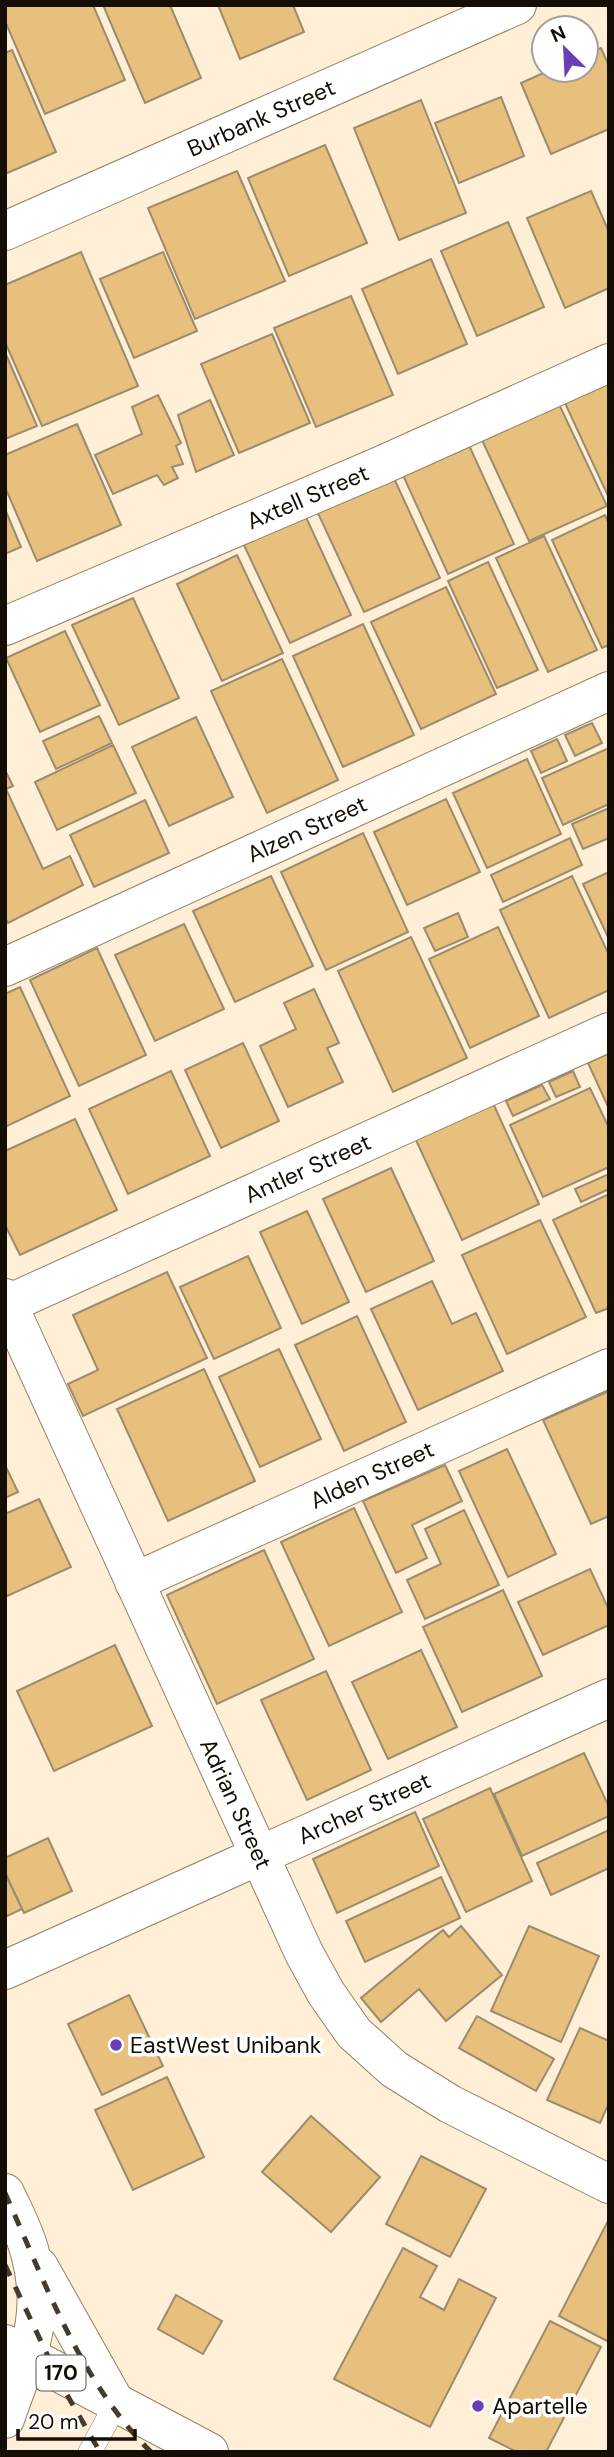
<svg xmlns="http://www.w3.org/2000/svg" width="614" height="2457" font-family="'DM Sans',sans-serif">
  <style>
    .building { fill: #e8c07e; stroke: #9d8b6d; stroke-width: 2 }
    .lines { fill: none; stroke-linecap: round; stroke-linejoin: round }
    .service-casing { stroke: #948265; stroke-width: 24 }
    .minor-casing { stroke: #948265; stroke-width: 40 }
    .tertiary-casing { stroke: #948265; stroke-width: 40 }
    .primary-casing { stroke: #948265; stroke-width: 40 }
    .service { stroke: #fff; stroke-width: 23 }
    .minor { stroke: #fff; stroke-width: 38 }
    .tertiary { stroke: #fff; stroke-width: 38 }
    .primary { stroke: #fff; stroke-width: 38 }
    .rail { stroke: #443b2e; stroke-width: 5; stroke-dasharray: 12 12; stroke-linecap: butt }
    .poi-dot { fill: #693fb7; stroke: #fff; stroke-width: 2.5 }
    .labels { text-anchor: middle; stroke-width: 7; stroke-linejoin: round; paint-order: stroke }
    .shield { fill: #fff; stroke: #5b564f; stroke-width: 2 }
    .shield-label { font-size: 21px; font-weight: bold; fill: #150e04 }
    .street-label { font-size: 23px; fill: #150e04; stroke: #fff }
    .poi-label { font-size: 23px; fill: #150e04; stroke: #fff; text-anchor: start }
  </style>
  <rect width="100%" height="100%" fill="#ffefd6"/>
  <g class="building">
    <polygon points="5,5 93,5 125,80 45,114 5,21"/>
    <polygon points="103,5 170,5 201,78 145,103"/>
    <polygon points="218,5 293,5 304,32 240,59"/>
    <polygon points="601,48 609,66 609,129 551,154 521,83 550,70 586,70 586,55"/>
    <polygon points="12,50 56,152 5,174 5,53"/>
    <polygon points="501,97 524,156 459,183 435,123"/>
    <polygon points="421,100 466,213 399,240 354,128"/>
    <polygon points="325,145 367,243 289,276 248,178"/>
    <polygon points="237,171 285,281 195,319 148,208"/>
    <polygon points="591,191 609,232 609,288 565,308 527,218"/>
    <polygon points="508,222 544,307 477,336 441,251"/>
    <polygon points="81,252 138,386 42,426 5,342 5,285"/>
    <polygon points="163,252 197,331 134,358 100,279"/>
    <polygon points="431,259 467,344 398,374 362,289"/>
    <polygon points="351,296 393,395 316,427 274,328"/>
    <polygon points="272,334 310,423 239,453 201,364"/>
    <polygon points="5,352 37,426 5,439"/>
    <polygon points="609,380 609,498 564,401"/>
    <polygon points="158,395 181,443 176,446 183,464 172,467 178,478 164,485 157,475 113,494 95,455 142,434 132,407"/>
    <polygon points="210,400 234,455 196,472 178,415"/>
    <polygon points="558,402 607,506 529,541 481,438"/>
    <polygon points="77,424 121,525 37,561 5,487 5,455"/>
    <polygon points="468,443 514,544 448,574 402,473"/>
    <polygon points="392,474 440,578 364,612 316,509"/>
    <polygon points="5,509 21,547 5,554"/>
    <polygon points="305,515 351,615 290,643 243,543"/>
    <polygon points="605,515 609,524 609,645 602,648 552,540"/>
    <polygon points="544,536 597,650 548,672 496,558"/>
    <polygon points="237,555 283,653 222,681 177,584"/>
    <polygon points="488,562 538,670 497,688 448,581"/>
    <polygon points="446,587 496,694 421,729 371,622"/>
    <polygon points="133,598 179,698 119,725 72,625"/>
    <polygon points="363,624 414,735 343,767 293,656"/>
    <polygon points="65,631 100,705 40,732 6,658"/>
    <polygon points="282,659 338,780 267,813 211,691"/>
    <polygon points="99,716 112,743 56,769 43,741"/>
    <polygon points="196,717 233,797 169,826 132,747"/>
    <polygon points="592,723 602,743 575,756 565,735"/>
    <polygon points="557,739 567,761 541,773 531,751"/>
    <polygon points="113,745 136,793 57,830 35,782"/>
    <polygon points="609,748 609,804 563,825 542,778"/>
    <polygon points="527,759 561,834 487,868 453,793"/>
    <polygon points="5,770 13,786 6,789 43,869 70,856 83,885 8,923 5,918"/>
    <polygon points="446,799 480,872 407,905 374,832"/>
    <polygon points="145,800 169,853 94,887 70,835"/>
    <polygon points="609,808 609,838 583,849 572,824"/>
    <polygon points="363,833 408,932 326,970 281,872"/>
    <polygon points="570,838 582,865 503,902 491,875"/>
    <polygon points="609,872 609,939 583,884"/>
    <polygon points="271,876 313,966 235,1002 193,911"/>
    <polygon points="572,876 609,955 609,990 549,1018 500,910"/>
    <polygon points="458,913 468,937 435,951 424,928"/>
    <polygon points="184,924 224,1009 155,1041 115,955"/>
    <polygon points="498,927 539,1016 470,1048 429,959"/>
    <polygon points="411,937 467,1058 393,1092 338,971"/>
    <polygon points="97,948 146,1055 79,1086 30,980"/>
    <polygon points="20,987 70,1096 5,1127 5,994"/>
    <polygon points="314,989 339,1043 327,1048 343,1082 288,1107 260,1046 296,1029 284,1003"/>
    <polygon points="243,1043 279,1121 221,1148 185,1070"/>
    <polygon points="609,1053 609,1109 588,1063"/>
    <polygon points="171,1071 210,1156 128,1194 89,1109"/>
    <polygon points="573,1071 580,1087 556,1097 549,1082"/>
    <polygon points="542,1085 550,1099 513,1116 506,1101"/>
    <polygon points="590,1088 609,1128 609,1167 543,1197 510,1125"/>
    <polygon points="493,1103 539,1204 462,1240 415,1138"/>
    <polygon points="75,1119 117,1210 20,1255 5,1225 5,1151"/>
    <polygon points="391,1168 434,1261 366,1292 323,1199"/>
    <polygon points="609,1174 609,1189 581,1202 575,1189"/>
    <polygon points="609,1194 609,1308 596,1313 553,1220"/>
    <polygon points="307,1211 349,1302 302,1324 260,1232"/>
    <polygon points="540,1220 586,1317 507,1354 462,1255"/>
    <polygon points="248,1256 281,1328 214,1359 180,1287"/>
    <polygon points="167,1272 207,1358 83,1416 68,1384 98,1370 73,1315"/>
    <polygon points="432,1281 452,1324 476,1313 503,1371 418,1410 371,1309"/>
    <polygon points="357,1316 406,1422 344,1451 295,1345"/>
    <polygon points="279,1349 321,1439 260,1467 219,1377"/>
    <polygon points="204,1369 255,1481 168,1521 117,1409"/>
    <polygon points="609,1391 609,1516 591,1524 543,1420"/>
    <polygon points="507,1449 556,1554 508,1577 459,1471"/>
    <polygon points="5,1465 18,1492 5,1498"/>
    <polygon points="445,1465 462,1501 412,1525 427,1558 396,1573 363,1501"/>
    <polygon points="39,1499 71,1567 5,1597 5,1514"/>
    <polygon points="354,1508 402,1612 329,1646 281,1542"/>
    <polygon points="464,1510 499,1585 425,1619 407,1580 441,1564 425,1529"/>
    <polygon points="264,1550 314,1659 217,1704 167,1595"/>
    <polygon points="590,1569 609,1610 609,1625 543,1655 518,1602"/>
    <polygon points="503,1590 542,1676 462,1712 423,1627"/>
    <polygon points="115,1645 152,1726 54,1771 17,1691"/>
    <polygon points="421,1650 457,1727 388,1759 352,1682"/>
    <polygon points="326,1671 371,1770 307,1800 261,1700"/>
    <polygon points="584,1753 609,1807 609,1816 522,1856 494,1794"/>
    <polygon points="490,1788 532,1881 466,1912 423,1819"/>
    <polygon points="415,1812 439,1866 337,1913 313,1859"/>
    <polygon points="609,1830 609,1868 551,1895 537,1863"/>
    <polygon points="48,1838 72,1891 24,1913 5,1873 5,1858"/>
    <polygon points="5,1873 22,1909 5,1917"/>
    <polygon points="441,1877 460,1918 365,1962 346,1921"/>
    <polygon points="461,1926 502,1975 446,2021 419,1989 381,2022 361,1998 443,1930 449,1937"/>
    <polygon points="529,1926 599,1956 561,2042 491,2011"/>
    <polygon points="129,1995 163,2066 102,2095 68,2024"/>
    <polygon points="477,2016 554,2059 536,2091 459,2048"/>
    <polygon points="580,2028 609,2041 609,2103 600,2123 547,2100"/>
    <polygon points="167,2077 204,2157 133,2190 95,2110"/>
    <polygon points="311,2116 380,2177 331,2232 262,2172"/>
    <polygon points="421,2156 486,2189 450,2257 386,2224"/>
    <polygon points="609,2219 609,2342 559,2316"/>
    <polygon points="403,2248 437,2266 420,2297 444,2310 459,2279 496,2298 430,2427 334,2379"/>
    <polygon points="176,2295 222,2321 203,2354 158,2329"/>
    <polygon points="550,2321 601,2347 546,2452 517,2452 489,2438"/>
  </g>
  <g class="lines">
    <g class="service-casing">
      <polyline id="service" points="90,2452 116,2404"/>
    </g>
    <g class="minor-casing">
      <g id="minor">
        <path id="s1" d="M5 626 380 466 609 363"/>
        <path id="s2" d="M5 967 609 691"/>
        <path id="s3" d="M5 1298 304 1953 326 1993 354 2033 394 2069 450 2104 609 2184"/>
        <path id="s4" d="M8 1304 609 1032"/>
        <path id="s5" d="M134 1582 609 1368"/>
        <path id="s6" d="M5 1970 609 1698"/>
      </g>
    </g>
    <g class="tertiary-casing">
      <g id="tertiary">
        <path id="s7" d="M5 231 517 5"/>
      </g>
    </g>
    <g class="primary-casing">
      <g id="primary">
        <path d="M5 2193C14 2213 25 2232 30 2253 48 2318 26 2358 5 2419"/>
        <polyline points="39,2267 116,2404"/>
        <polyline points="5,2344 209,2452"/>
      </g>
    </g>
    <use href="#service" class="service"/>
    <use href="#minor" class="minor"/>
    <use href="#tertiary" class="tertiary"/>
    <use href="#primary" class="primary"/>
    <g class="rail">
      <path d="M5 2193C45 2282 80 2382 151 2452"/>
      <polyline points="5,2265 62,2386 100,2452"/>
    </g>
  </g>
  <g class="poi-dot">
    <circle cx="116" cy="2045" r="7"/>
    <circle cx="478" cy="2406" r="7"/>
  </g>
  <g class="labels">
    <rect class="shield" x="36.5" y="2355.5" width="49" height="35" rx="5"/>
    <g class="shield-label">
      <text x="61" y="2380">170</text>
    </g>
    <g class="street-label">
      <text dy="8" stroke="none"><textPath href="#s7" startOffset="280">Burbank Street</textPath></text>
      <text dy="8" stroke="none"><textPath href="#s1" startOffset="329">Axtell Street</textPath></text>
      <text dy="8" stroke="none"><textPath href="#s2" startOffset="332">Alzen Street</textPath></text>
      <text dy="8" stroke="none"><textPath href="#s4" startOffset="329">Antler Street</textPath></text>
      <text dy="8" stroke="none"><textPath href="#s5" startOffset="261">Alden Street</textPath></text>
      <text dy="8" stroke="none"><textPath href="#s3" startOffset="556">Adrian Street</textPath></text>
      <text dy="8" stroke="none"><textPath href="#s6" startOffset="394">Archer Street</textPath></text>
    </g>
    <g class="poi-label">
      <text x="130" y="2053">EastWest Unibank</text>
      <text x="492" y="2414">Apartelle</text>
    </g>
  </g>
  <rect width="614" height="2457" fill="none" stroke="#150e04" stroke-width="14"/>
  <g transform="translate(565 49) rotate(336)"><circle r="33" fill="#ffffff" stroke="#a19f9b" stroke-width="2"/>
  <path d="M0-5L12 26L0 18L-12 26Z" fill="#693fb7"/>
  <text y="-10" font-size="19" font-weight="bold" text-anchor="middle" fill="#150e04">N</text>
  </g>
  <path d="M18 2429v10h117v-10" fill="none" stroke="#150e04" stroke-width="3.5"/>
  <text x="28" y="2429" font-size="21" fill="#150e04" stroke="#ffffff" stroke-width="5" paint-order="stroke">20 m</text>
</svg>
